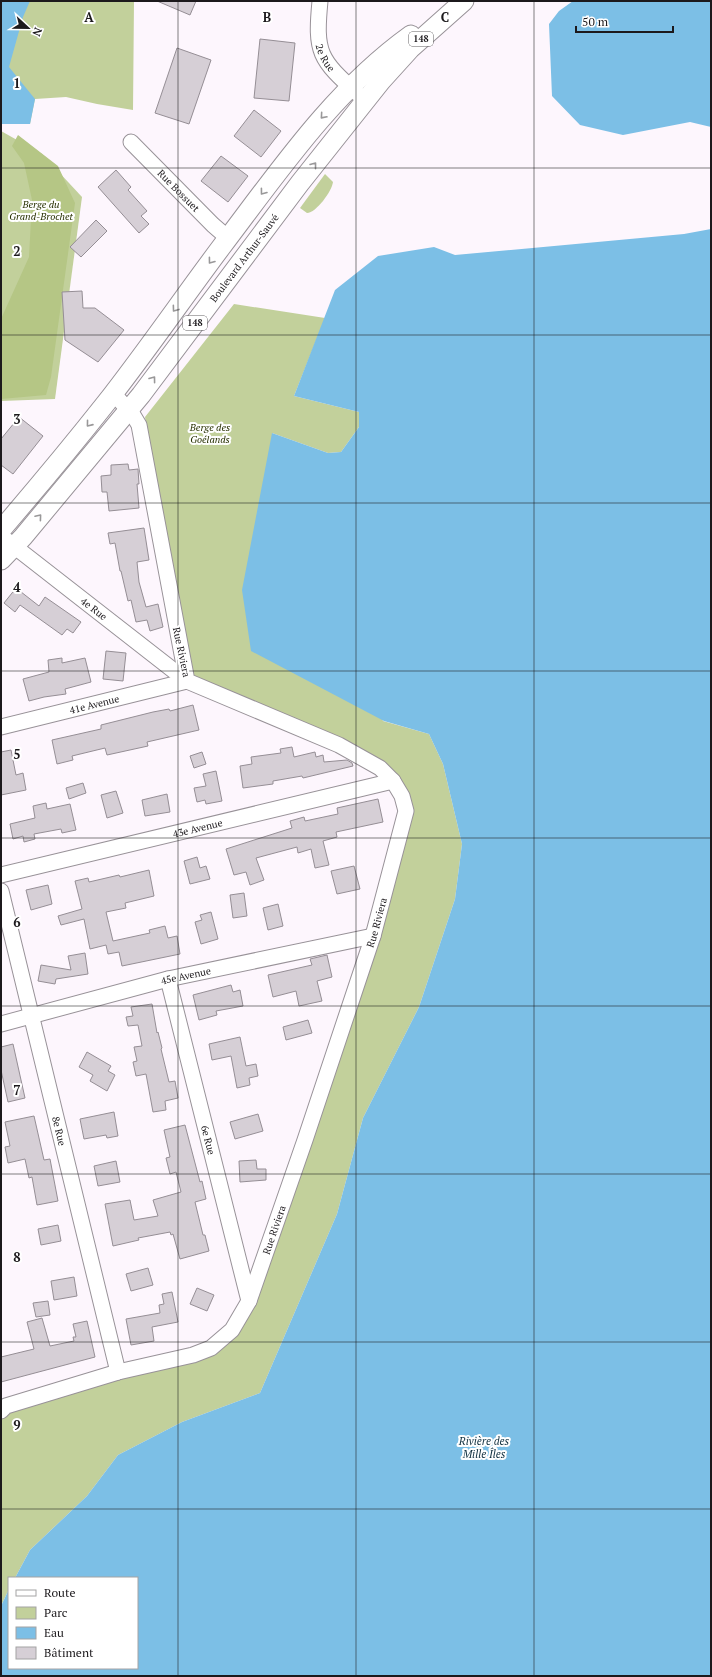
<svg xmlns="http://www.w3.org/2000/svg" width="712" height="1677" font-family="'PT Serif',serif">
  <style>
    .green { fill: #c2d09b }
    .forest { fill: #b5c685 }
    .water { fill: #7cbfe6 }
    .building { fill: #d6cfd6; stroke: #958e95 }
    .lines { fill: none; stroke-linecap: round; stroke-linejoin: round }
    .minor-casing { stroke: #989298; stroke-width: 17 }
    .major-casing { stroke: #989298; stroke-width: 21 }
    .minor { stroke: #fff; stroke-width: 15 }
    .major { stroke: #fff; stroke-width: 19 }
    .oneway { stroke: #999899 }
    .grid { fill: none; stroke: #1c191c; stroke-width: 1; stroke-opacity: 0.55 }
    .labels { text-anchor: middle; stroke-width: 4; stroke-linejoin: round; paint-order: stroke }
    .shield { fill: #fff; stroke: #605e60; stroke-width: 1 }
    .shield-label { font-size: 9px; font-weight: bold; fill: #1c191c }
    .street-label { font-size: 10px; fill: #1c191c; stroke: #fff }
    .park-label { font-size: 10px; font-style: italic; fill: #273000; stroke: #fff }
    .water-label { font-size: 11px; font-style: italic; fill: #133242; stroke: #fff }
    .grid-label { font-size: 13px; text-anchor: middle; font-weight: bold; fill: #1c191c; stroke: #fff; stroke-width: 4; stroke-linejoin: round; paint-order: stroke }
  </style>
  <rect width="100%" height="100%" fill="#fdf6fd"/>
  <g class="green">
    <polygon points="1,1 134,1 133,110 97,104 66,97 35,99 30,124 1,124"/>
    <polygon points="1,131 42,154 82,197 55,399 1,401"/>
    <path d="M325 174 333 182C332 191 316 213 307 213L300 208Z"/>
    <polygon points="234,304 325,318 294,396 359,412 359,427 341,452 328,453 272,433 383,721 429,734 443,764 462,844 455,899 419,1007 363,1118 337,1214 260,1393 182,1422 118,1455 87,1496 30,1550 15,1578 9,1578 9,1589 1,1606 1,1411 6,1406 192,1362 248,1307 407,811 380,768 187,681 145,417"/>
  </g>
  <polygon class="forest" points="18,135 58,166 75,203 51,377 46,395 1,399 1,319 29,257 32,200 24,163 12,146"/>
  <g class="water">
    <polygon points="1,1 30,1 23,17 9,67 35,99 30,124 1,124"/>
    <polygon points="573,1 711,1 711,127 690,122 623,135 580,125 552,96 549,24 559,11"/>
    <polygon points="711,229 711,1676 1,1676 1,1606 9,1589 9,1668 137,1668 137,1578 15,1578 30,1550 87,1496 118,1455 182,1422 260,1393 337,1214 363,1118 419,1007 455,899 462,844 443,764 429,734 384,721 251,651 242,590 272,433 328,453 341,452 359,427 359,412 294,396 335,290 378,256 434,247 455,255 684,234"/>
  </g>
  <g class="building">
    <polygon points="157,1 196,1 190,15"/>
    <polygon points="260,39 295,43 289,101 254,98"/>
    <polygon points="177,48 211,60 189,124 155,113"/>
    <polygon points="254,110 281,131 261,157 234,136"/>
    <polygon points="221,156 248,176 228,202 201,181"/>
    <polygon points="116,170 131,187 128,190 147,211 141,216 149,224 139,233 98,187"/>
    <polygon points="96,220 107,231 81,257 70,247"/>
    <polygon points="82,291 83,308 95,308 124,330 98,362 65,340 62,292"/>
    <polygon points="19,417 43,436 13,474 1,465 1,439"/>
    <polygon points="128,464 129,470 138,469 139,484 137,484 139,508 109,511 107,492 102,492 101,476 111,475 111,465"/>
    <polygon points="144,528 149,560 137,562 139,582 146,607 158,604 163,627 150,631 147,620 136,622 131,600 128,601 121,571 120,571 115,543 110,544 108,533"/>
    <polygon points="16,588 39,606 45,597 81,622 73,633 67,629 62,635 20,605 15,612 4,603"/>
    <polygon points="106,651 126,653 123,681 103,679"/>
    <polygon points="62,658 62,663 85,658 91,682 65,689 66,694 44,697 29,701 23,679 49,672 48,660"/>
    <polygon points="193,705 199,730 147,742 148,746 107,755 105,748 72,756 73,760 57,764 52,740 101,729 101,725 153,712 169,709 170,711"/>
    <polygon points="292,747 294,757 315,752 316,757 323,755 324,762 347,760 352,763 353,766 303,778 302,776 273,781 273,784 243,788 240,766 252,764 251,757 281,753 280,749"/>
    <polygon points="11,750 16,775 23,773 26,790 1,795 1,752"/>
    <polygon points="202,752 206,764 194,768 190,756"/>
    <polygon points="216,771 222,801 206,804 205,800 197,802 194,788 206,786 203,774"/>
    <polygon points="83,783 86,793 69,799 66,788"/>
    <polygon points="116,791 123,813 107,818 101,795"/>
    <polygon points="167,794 170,812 145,816 142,800"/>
    <polygon points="378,799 383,822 336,832 337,837 323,841 329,865 315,868 311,849 298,853 297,847 256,858 264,880 250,885 246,872 234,875 226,849 292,828 290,821 304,817 305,821 338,814 337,808"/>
    <polygon points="46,803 47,809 70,804 76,830 62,833 61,829 34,834 35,839 24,842 23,836 13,839 10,824 35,818 33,806"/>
    <polygon points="197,857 200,868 206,866 210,879 190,884 184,861"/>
    <polygon points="354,866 360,889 337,894 331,871"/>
    <polygon points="149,870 154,896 125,903 126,908 106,912 113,941 150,933 149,930 165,926 168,938 177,936 180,954 122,966 119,952 108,954 106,945 90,949 84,919 61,925 58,916 82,909 75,881 88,878 89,882 119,875 120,877"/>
    <polygon points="48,885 52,904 31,910 26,890"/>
    <polygon points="244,893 247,916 233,918 230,895"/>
    <polygon points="278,904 283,926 268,930 263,908"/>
    <polygon points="211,912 218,939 201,944 195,922 202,920 200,915"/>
    <polygon points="85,953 88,974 56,979 55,984 38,981 41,965 71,970 68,956"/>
    <polygon points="327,955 332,977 317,981 322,1001 299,1006 296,991 273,997 268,975 312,965 310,959"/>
    <polygon points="231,985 233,992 240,990 243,1006 216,1011 217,1015 199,1020 193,995"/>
    <polygon points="152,1004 157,1033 158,1032 162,1048 161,1049 169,1082 175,1081 178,1098 165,1101 166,1110 153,1112 146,1074 136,1076 133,1062 137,1061 134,1047 142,1046 138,1025 128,1026 126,1017 133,1016 131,1007"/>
    <polygon points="308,1020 312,1033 286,1040 283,1027"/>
    <polygon points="240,1037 246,1066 256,1064 258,1076 249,1078 250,1085 237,1088 231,1056 212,1060 209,1044"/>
    <polygon points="13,1044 25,1098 8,1102 1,1070 1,1047"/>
    <polygon points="87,1052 111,1066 108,1071 115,1075 107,1091 90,1081 93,1075 79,1067"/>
    <polygon points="114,1112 118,1136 107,1138 106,1135 84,1139 80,1119"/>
    <polygon points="258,1114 263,1131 235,1139 230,1122"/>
    <polygon points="34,1116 44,1160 50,1159 58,1201 37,1205 32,1177 29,1178 25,1159 8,1163 5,1147 10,1146 5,1122"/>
    <polygon points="185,1125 200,1182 202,1181 206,1199 195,1202 203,1235 205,1235 209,1251 180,1259 173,1234 171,1235 170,1232 138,1238 139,1240 113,1246 105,1204 130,1200 134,1220 158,1216 153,1200 181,1192 176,1172 170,1174 166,1158 170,1157 164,1130"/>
    <polygon points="256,1160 257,1169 266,1169 266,1180 240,1182 239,1161"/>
    <polygon points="116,1161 120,1182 98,1186 94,1166"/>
    <polygon points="58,1225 61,1241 41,1245 38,1229"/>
    <polygon points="148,1268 153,1285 131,1291 126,1274"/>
    <polygon points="74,1277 77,1296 54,1300 51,1281"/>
    <polygon points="197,1288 214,1295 207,1311 190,1304"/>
    <polygon points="172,1292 178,1322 152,1327 154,1341 131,1345 126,1319 160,1313 159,1305 164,1304 162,1294"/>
    <polygon points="48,1301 50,1315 36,1317 33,1303"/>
    <polygon points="42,1318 50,1346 74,1341 73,1337 76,1337 73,1324 87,1321 95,1357 1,1382 1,1357 34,1349 27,1322"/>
  </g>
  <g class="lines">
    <g class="minor-casing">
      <g id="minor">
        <path id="s1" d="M320 1C315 53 319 59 358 94"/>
        <path id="s2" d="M131 142 213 225 228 238"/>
        <path id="s3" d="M1 536 187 681"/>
        <path id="s4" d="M1 727 187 681"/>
        <path id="s5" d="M1 875 393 781"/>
        <path id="s6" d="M1 891 118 1372"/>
        <path id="s7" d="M168 979 249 1301"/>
        <path id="s8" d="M1 1024 168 979 373 936"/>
        <path id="s9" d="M1 1411 6 1406 118 1372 193 1355 211 1348 232 1330 249 1301 305 1140 373 936 406 811 402 796 393 781 380 768 339 745 187 681 139 425 133 415 113 393"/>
      </g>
    </g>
    <g class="major-casing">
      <g id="major">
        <path d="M1 530C37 488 72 446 106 403 146 352 183 298 222 246 279 171 333 91 411 35"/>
        <path id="s10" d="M1 560 23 537 141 395 300 183 381 81 410 49 464 1"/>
      </g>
    </g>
    <use href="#minor" class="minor"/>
    <use href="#major" class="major"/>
  </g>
  <defs><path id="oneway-chevron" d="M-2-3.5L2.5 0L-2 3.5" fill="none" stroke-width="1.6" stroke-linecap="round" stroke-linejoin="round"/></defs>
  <g class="oneway">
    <use href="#oneway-chevron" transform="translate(323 116) rotate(131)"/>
    <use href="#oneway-chevron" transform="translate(314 165) rotate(-52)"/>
    <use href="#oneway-chevron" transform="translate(263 192) rotate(127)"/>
    <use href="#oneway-chevron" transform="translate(211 261) rotate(127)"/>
    <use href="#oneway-chevron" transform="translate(175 309) rotate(126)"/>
    <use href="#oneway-chevron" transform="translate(153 379) rotate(-53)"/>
    <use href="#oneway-chevron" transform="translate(89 424) rotate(129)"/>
    <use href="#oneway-chevron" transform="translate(39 517) rotate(-50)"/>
  </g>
  <path class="grid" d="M178 1V1676M356 1V1676M534 1V1676M1 168H711M1 335H711M1 503H711M1 671H711M1 838H711M1 1006H711M1 1174H711M1 1342H711M1 1509H711"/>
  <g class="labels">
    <g class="shield">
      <rect x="409" y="32" width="24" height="14" rx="3"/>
      <rect x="183" y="316" width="24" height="14" rx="3"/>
    </g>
    <g class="shield-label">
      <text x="421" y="42">148</text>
      <text x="195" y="326">148</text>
    </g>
    <g class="street-label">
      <text dy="4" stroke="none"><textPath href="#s1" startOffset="58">2e Rue</textPath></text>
      <text dy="4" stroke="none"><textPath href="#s2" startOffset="68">Rue Bossuet</textPath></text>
      <text dy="4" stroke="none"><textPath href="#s10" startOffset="388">Boulevard Arthur-Sauvé</textPath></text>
      <text dy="4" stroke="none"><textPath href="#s3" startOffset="118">4e Rue</textPath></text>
      <text transform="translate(182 652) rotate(78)" y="4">Rue Riviera</text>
      <text dy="4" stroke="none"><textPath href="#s4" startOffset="96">41e Avenue</textPath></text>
      <text dy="4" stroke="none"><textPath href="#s5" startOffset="202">43e Avenue</textPath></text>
      <text dy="4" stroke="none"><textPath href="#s9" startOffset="681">Rue Riviera</textPath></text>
      <text dy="4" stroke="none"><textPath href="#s8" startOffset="191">45e Avenue</textPath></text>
      <text dy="4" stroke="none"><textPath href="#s6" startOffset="247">8e Rue</textPath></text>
      <text dy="4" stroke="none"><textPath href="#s7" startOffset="166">6e Rue</textPath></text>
      <text dy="4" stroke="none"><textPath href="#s9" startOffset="357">Rue Riviera</textPath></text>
    </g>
    <g class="park-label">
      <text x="41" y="208">Berge du<tspan x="41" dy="12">Grand-Brochet</tspan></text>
      <text x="210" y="431">Berge des<tspan x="210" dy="12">Goélands</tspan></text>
    </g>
    <g class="water-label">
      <text x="484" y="1445">Rivière des<tspan x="484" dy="13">Mille Îles</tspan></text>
    </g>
  </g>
  <g class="grid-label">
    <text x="89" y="22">A</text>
    <text x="267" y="22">B</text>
    <text x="445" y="22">C</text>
    <text x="17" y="88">1</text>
    <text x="17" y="256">2</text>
    <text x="17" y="424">3</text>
    <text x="17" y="592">4</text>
    <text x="17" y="759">5</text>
    <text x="17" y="927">6</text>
    <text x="17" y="1095">7</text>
    <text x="17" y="1262">8</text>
    <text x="17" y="1430">9</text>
  </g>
  <rect width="712" height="1677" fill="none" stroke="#1c191c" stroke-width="4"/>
  <rect x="8" y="1577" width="130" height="92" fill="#ffffff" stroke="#a4a3a4"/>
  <rect x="16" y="1590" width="20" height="6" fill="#ffffff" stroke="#a4a3a4"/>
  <text x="44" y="1597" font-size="12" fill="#1c191c">Route</text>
  <rect x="16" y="1607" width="20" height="12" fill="#c2d09b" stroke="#a4a3a4"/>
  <text x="44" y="1617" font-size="12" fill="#1c191c">Parc</text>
  <rect x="16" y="1627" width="20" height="12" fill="#7cbfe6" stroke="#a4a3a4"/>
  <text x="44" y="1637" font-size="12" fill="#1c191c">Eau</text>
  <rect x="16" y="1647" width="20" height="12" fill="#d6cfd6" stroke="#a4a3a4"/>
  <text x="44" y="1657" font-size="12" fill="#1c191c">Bâtiment</text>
  <g transform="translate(28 28) rotate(112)" stroke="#ffffff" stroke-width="3" paint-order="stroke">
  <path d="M0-3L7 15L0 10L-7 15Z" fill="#1c191c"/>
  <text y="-6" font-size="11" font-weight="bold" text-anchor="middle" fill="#1c191c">N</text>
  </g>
  <path d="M576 26v6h97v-6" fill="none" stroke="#1c191c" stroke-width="2"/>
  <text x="582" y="26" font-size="12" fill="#1c191c" stroke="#ffffff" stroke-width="3" paint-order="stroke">50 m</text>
</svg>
